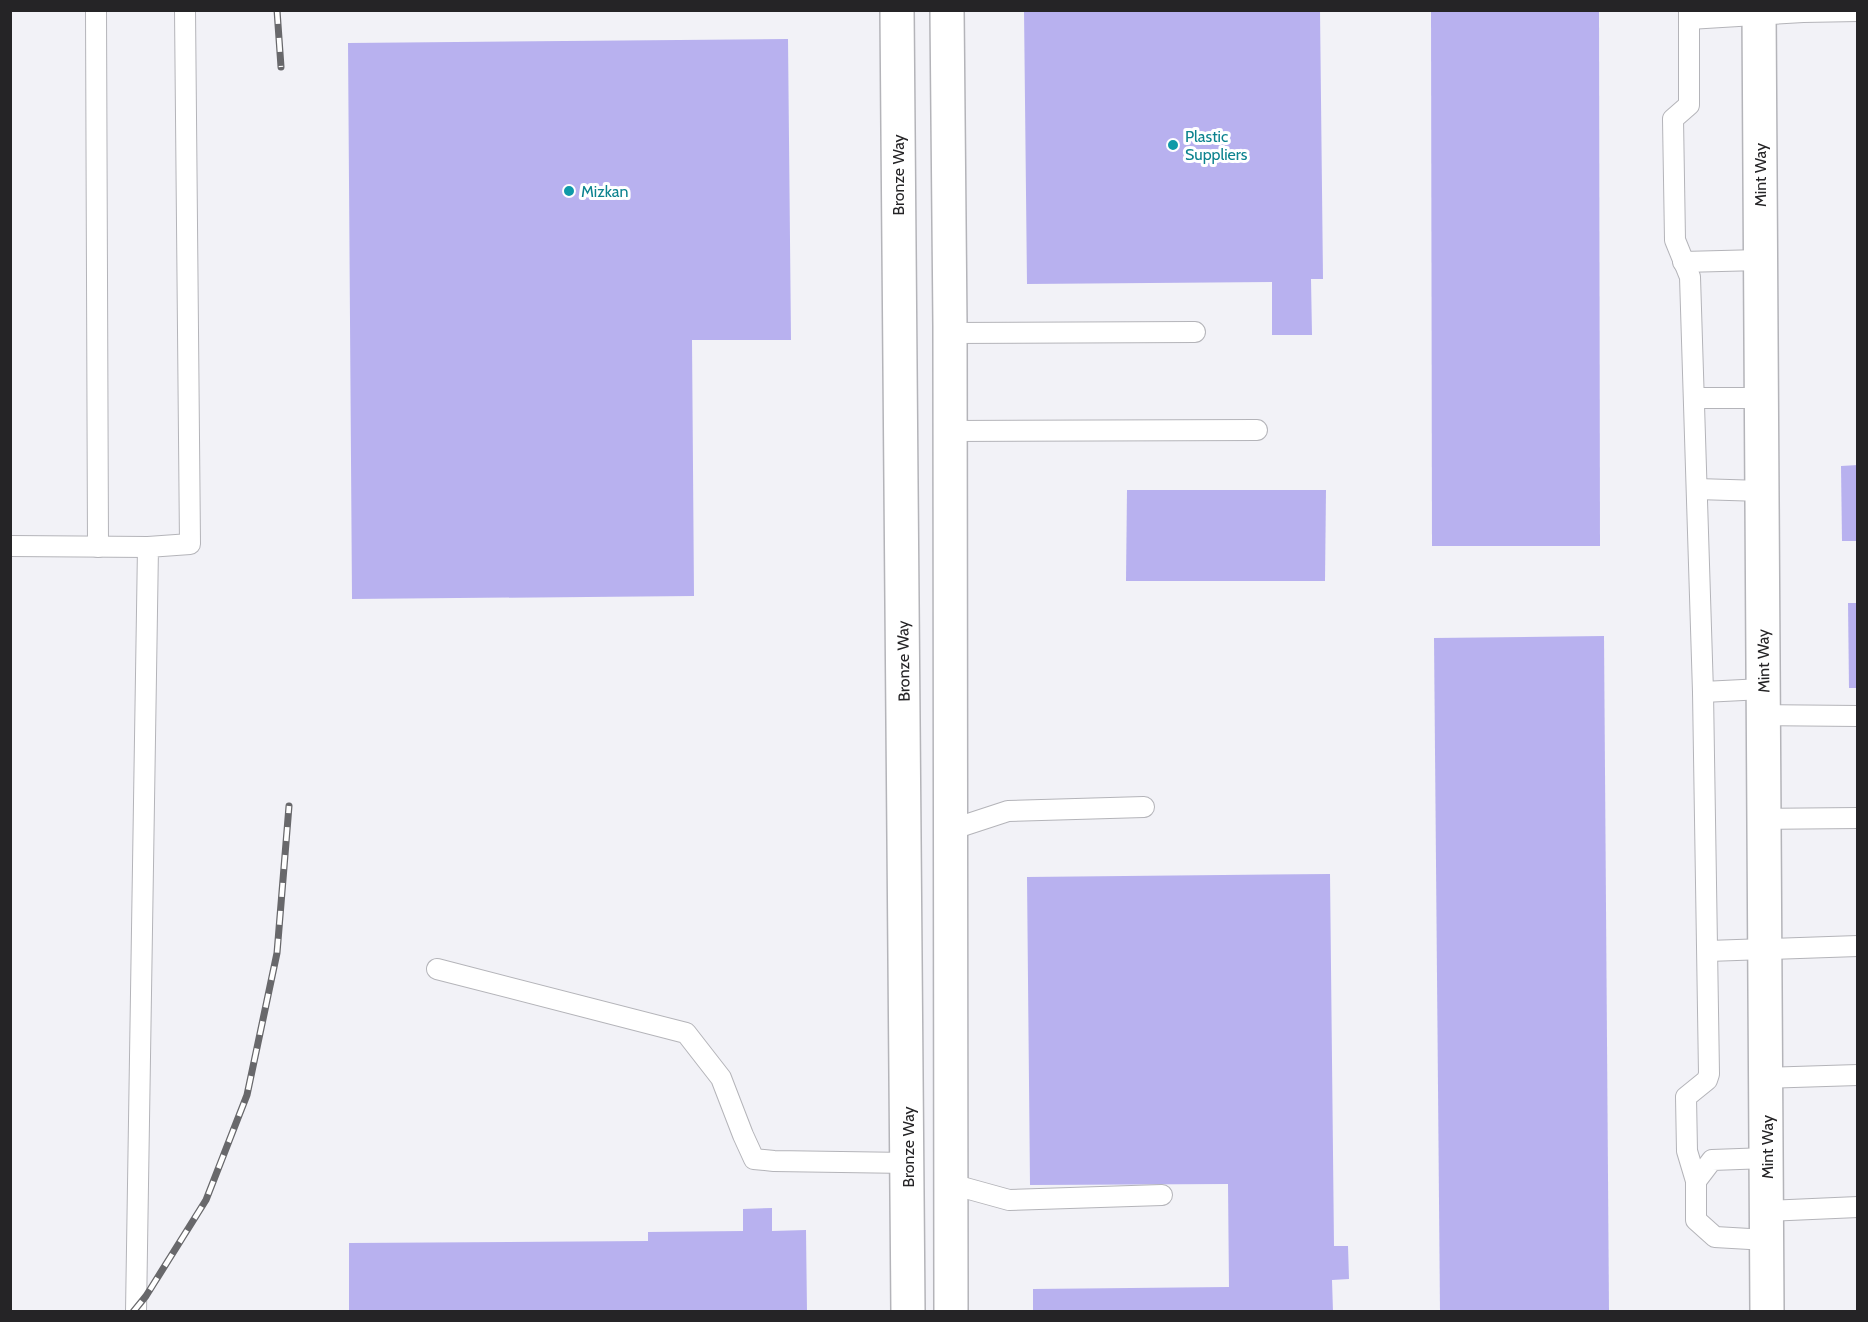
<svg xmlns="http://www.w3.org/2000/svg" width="1868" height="1322" font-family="Cabin,sans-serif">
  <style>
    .building { fill: #b8b1ef }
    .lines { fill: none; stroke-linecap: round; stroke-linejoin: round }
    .lane-casing { stroke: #b4b4b9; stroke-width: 22 }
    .street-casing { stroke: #b4b4b9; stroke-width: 36 }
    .secondary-casing { stroke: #b4b4b9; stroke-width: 36 }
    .lane { stroke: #fff; stroke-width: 20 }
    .street { stroke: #fff; stroke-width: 33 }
    .secondary { stroke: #fff; stroke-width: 33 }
    .rail-casing { stroke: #68686b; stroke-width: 7 }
    .rail { stroke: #fff; stroke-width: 4.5; stroke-dasharray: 14; stroke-linecap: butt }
    .culture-dot { fill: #0f9aa8; stroke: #fff; stroke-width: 2 }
    .labels { text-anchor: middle; stroke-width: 6; stroke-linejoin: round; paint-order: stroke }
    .culture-label { font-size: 16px; fill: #0d838f; stroke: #fff; text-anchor: start }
    .street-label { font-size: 16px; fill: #252426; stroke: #fff }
  </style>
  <rect width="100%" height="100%" fill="#f2f2f7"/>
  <g class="building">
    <polygon points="1024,10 1320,10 1323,279 1311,279 1312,335 1272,335 1272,282 1027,284"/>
    <polygon points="1431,10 1599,10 1600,546 1432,546"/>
    <polygon points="788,39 791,340 692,340 694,596 352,599 348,43"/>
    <polygon points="1858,465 1858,541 1842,541 1841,466"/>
    <polygon points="1127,490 1326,490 1325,581 1126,581"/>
    <polygon points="1848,603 1858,603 1858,688 1849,688"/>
    <polygon points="1604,636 1609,1312 1440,1312 1434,638"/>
    <polygon points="1330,874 1334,1246 1348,1246 1349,1279 1332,1280 1333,1312 1033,1312 1033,1289 1229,1287 1228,1184 1030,1185 1027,877"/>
    <polygon points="772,1208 772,1231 806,1230 807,1312 349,1312 349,1243 648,1241 648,1232 743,1231 743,1209"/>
  </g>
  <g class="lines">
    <g class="lane-casing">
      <g id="lane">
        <polyline points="96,10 98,547"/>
        <polyline points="1689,10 1689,105 1673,119 1675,240 1690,277 1703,692 1709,1074 1707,1080 1686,1097 1687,1151 1696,1181"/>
        <polyline points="1689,19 1803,12 1858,11"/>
        <polyline points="1683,262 1760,260"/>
        <polyline points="950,333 1195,332"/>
        <polyline points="1694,398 1761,398"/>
        <polyline points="950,431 1257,430"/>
        <polyline points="1697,489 1762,491"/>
        <polyline points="10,546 148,547"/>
        <polyline points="1703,692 1763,689"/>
        <polyline points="1764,715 1858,716"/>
        <polyline points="1765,819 1858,818"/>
        <polyline points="950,830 1008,811 1144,807"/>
        <polyline points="1708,951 1858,946"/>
        <polyline points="437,969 686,1033 721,1078 743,1135 754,1159 774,1161 908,1163"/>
        <polyline points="1766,1078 1858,1075"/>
        <polyline points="1767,1158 1712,1160 1696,1181 1696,1220 1715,1237 1767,1240"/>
        <polyline points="951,1184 1009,1200 1162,1195"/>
        <polyline points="1767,1211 1858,1207"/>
        <polyline points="136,1312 148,547 190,544 185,10"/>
      </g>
    </g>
    <g class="street-casing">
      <polyline id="street" points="1759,10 1767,1312"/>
    </g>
    <g class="secondary-casing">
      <g id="secondary">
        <polyline points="897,10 908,1312"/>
        <polyline points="947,10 950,326 951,1312"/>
      </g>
    </g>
    <use href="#lane" class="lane"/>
    <use href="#street" class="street"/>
    <use href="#secondary" class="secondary"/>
    <g class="rail-casing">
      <g id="rail">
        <polyline points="277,10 281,67"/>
        <polyline points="133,1312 146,1296 206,1200 247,1095 277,953 289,806"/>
      </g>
    </g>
    <use href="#rail" class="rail"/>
  </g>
  <g class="culture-dot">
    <circle cx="1173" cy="145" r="6"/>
    <circle cx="569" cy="191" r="6"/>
  </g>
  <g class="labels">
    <g class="culture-label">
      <text x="1185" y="142">Plastic<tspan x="1185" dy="18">Suppliers</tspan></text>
      <text x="581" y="197">Mizkan</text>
    </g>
    <g class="street-label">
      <text transform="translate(898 175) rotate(-90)" y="6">Bronze Way</text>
      <text transform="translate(1760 175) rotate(-90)" y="6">Mint Way</text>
      <text transform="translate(903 661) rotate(-91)" y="6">Bronze Way</text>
      <text transform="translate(1763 661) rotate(-91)" y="6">Mint Way</text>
      <text transform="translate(908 1147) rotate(-90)" y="6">Bronze Way</text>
      <text transform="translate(1767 1147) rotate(-90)" y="6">Mint Way</text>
    </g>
  </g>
  <rect width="1868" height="1322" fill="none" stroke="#252426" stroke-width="24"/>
</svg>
